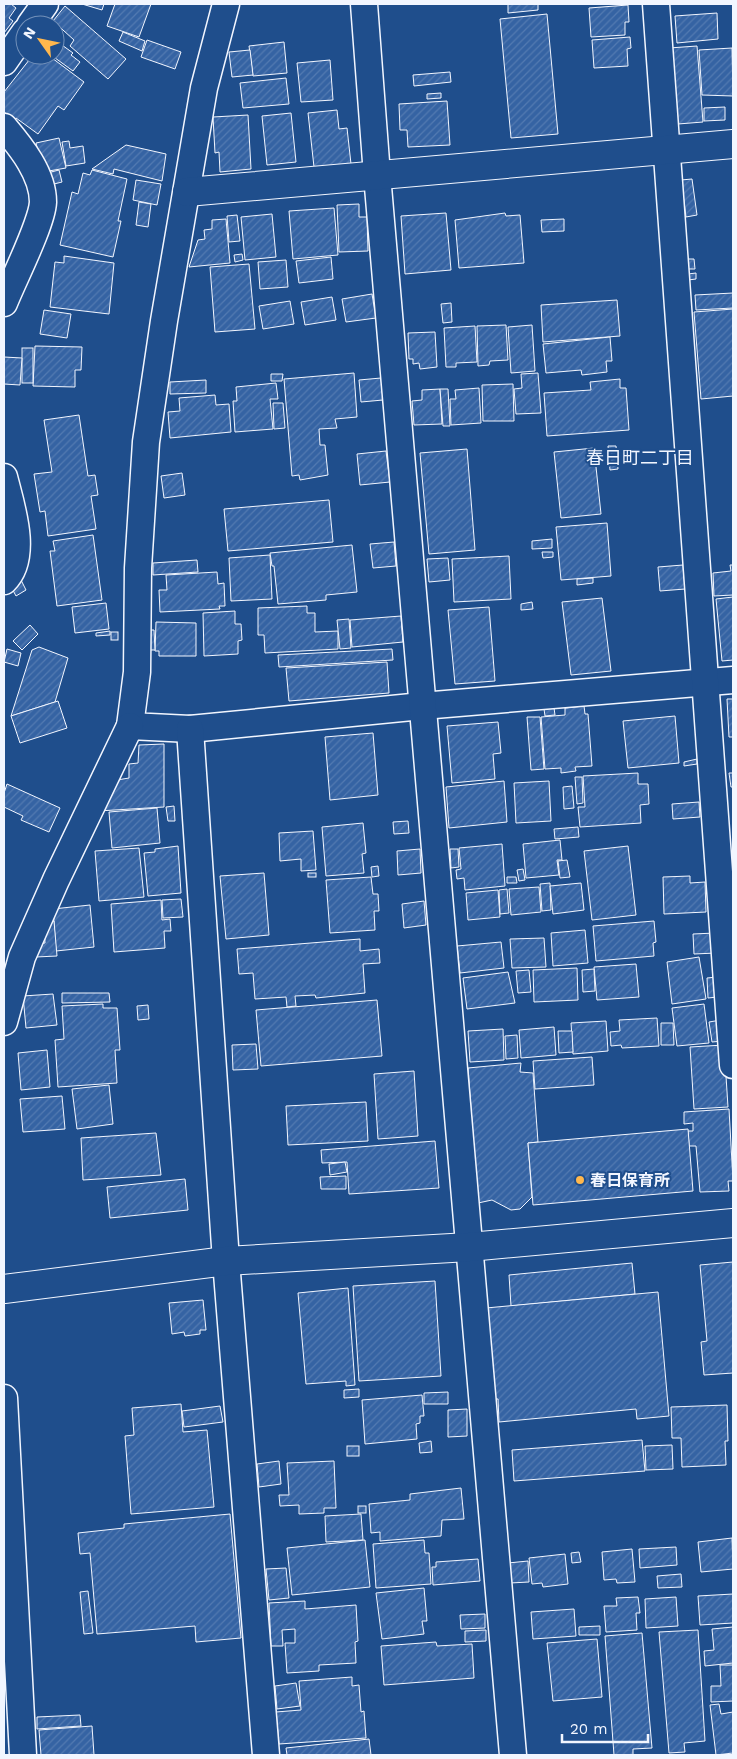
<svg xmlns="http://www.w3.org/2000/svg" width="737" height="1759" font-family="'Work Sans','Noto Sans JP',sans-serif">
  <style>
    .building { fill: url(#building-hatch); stroke: #f2f6ff }
    .lines { fill: none; stroke-linecap: round; stroke-linejoin: round }
    .street-casing { stroke: #f2f6ff; stroke-width: 29 }
    .secondary-casing { stroke: #f2f6ff; stroke-width: 30 }
    .street { stroke: #1f4e8c; stroke-width: 26 }
    .secondary { stroke: #1f4e8c; stroke-width: 28 }
    .poi-dot { fill: #ffb74d; stroke: #1f4e8c; stroke-width: 2 }
    .labels { text-anchor: middle; stroke-width: 4; stroke-linejoin: round; paint-order: stroke }
    .poi-label { font-size: 16px; font-weight: bold; fill: #f2f6ff; stroke: #1f4e8c; text-anchor: start }
    .neighbourhood-label { font-size: 18px; fill: #f2f6ff; stroke: #1f4e8c }
  </style>
  <defs>
    <pattern id="building-hatch" width="6" height="6" patternUnits="userSpaceOnUse" patternTransform="scale(1.25)"><rect width="6" height="6" fill="#3563a3"/><path d="M-1 1l2-2M0 6l6-6M5 7l2-2" fill="none" stroke="#537ab1"/></pattern>
  </defs>
  <rect width="100%" height="100%" fill="#1f4e8c"/>
  <g class="building">
    <polygon points="4,4 11,4 16,8 9,18 13,21 4,33"/>
    <polygon points="82,4 104,4 102,10"/>
    <polygon points="115,4 151,4 139,37 107,26"/>
    <polygon points="508,4 538,4 538,10 508,13"/>
    <polygon points="628,5 629,22 625,22 625,35 591,37 589,8"/>
    <polygon points="65,6 126,59 108,79 70,46 74,40 53,21"/>
    <polygon points="717,13 718,39 677,43 675,16"/>
    <polygon points="547,14 558,134 511,138 500,19"/>
    <polygon points="123,32 145,41 142,51 119,41"/>
    <polygon points="630,37 631,48 627,49 628,66 594,68 592,40"/>
    <polygon points="55,40 73,53 71,55 80,62 73,71 51,55 55,55"/>
    <polygon points="147,40 181,52 175,69 141,57"/>
    <polygon points="284,42 287,73 253,76 249,46"/>
    <polygon points="697,46 703,122 678,124 669,48"/>
    <polygon points="732,48 733,96 702,95 699,50"/>
    <polygon points="250,50 253,75 232,77 229,52"/>
    <polygon points="33,55 48,55 84,82 64,110 58,106 38,134 16,118 15,120 4,112 4,92"/>
    <polygon points="330,60 333,100 301,102 297,63"/>
    <polygon points="450,72 451,82 414,86 413,75"/>
    <polygon points="286,78 289,104 243,108 240,83"/>
    <polygon points="441,93 441,98 427,99 427,94"/>
    <polygon points="447,101 450,145 408,147 407,130 400,130 399,104"/>
    <polygon points="725,107 725,120 704,121 704,108"/>
    <polygon points="337,110 339,129 347,128 351,164 314,167 308,113"/>
    <polygon points="291,113 296,162 267,165 262,116"/>
    <polygon points="248,115 251,169 220,172 219,152 215,153 213,117"/>
    <polygon points="59,138 66,168 43,172 36,143"/>
    <polygon points="69,141 70,148 83,146 85,163 66,166 62,142"/>
    <polygon points="126,145 166,154 162,181 114,169 113,174 92,169"/>
    <polygon points="59,170 62,182 46,186 43,174"/>
    <polygon points="92,170 127,179 118,221 121,221 113,257 60,245 72,192 78,194 83,173 90,175"/>
    <polygon points="692,179 697,215 686,217 681,180"/>
    <polygon points="136,180 161,184 157,205 133,200"/>
    <polygon points="139,202 151,204 148,227 136,225"/>
    <polygon points="359,204 359,217 367,217 368,251 339,252 337,205"/>
    <polygon points="334,208 338,255 293,259 289,211"/>
    <polygon points="446,213 451,270 405,274 401,216"/>
    <polygon points="505,213 506,216 520,215 524,263 459,268 455,220"/>
    <polygon points="272,214 276,257 245,260 241,217"/>
    <polygon points="237,215 240,241 229,242 227,216"/>
    <polygon points="226,219 230,263 189,267 198,240 205,239 204,230 212,229 212,220"/>
    <polygon points="564,219 564,231 542,232 541,220"/>
    <polygon points="242,254 243,260 235,262 234,255"/>
    <polygon points="64,256 114,263 109,314 50,307 55,262 64,263"/>
    <polygon points="331,257 333,279 299,283 296,261"/>
    <polygon points="687,259 694,259 695,269 688,269"/>
    <polygon points="286,260 288,287 260,289 258,262"/>
    <polygon points="249,264 255,329 215,332 210,267"/>
    <polygon points="696,273 696,279 688,280 688,274"/>
    <polygon points="733,293 733,308 696,310 695,295"/>
    <polygon points="372,294 376,318 346,322 342,299"/>
    <polygon points="332,297 336,320 305,325 301,302"/>
    <polygon points="617,300 620,336 543,342 541,305"/>
    <polygon points="290,301 294,324 263,329 259,306"/>
    <polygon points="451,303 452,322 443,323 441,304"/>
    <polygon points="733,309 733,396 701,399 694,312"/>
    <polygon points="44,310 71,314 67,338 40,334"/>
    <polygon points="506,325 508,360 490,361 489,365 478,366 477,326"/>
    <polygon points="532,325 535,371 511,373 508,327"/>
    <polygon points="475,326 477,362 456,363 456,367 446,367 444,328"/>
    <polygon points="435,332 437,367 420,369 419,363 413,364 413,359 409,359 408,333"/>
    <polygon points="610,337 612,361 606,361 607,372 582,375 581,370 546,373 543,344"/>
    <polygon points="35,346 82,347 81,370 75,370 75,387 33,386"/>
    <rect x="22" y="348" width="11" height="35"/>
    <polygon points="4,357 22,358 20,385 4,384"/>
    <polygon points="354,373 357,417 335,419 337,428 319,429 320,445 325,445 328,475 300,480 299,475 292,476 284,379"/>
    <polygon points="538,373 541,413 516,414 514,389 522,388 521,374"/>
    <polygon points="271,374 283,374 282,381 271,381"/>
    <polygon points="381,378 383,400 361,402 359,380"/>
    <polygon points="620,379 620,388 626,388 629,430 547,436 544,393 591,390 590,382"/>
    <polygon points="206,380 206,393 170,394 170,382"/>
    <polygon points="276,383 278,399 270,399 273,429 235,432 233,401 237,401 236,387"/>
    <polygon points="513,384 514,421 483,421 482,385"/>
    <polygon points="479,388 481,423 451,425 450,399 456,399 455,390"/>
    <polygon points="440,389 442,424 414,425 412,401 422,400 422,390"/>
    <polygon points="440,389 448,389 450,426 443,426"/>
    <polygon points="215,395 216,405 229,404 231,432 170,438 168,412 180,411 179,398"/>
    <polygon points="273,403 283,403 285,428 274,429"/>
    <polygon points="79,415 88,476 95,475 98,495 91,496 96,529 48,536 45,511 40,512 34,474 52,472 44,420"/>
    <polygon points="608,446 616,446 618,469 610,470"/>
    <polygon points="594,448 601,514 561,518 554,452"/>
    <polygon points="467,449 475,550 429,554 420,453"/>
    <polygon points="386,451 390,482 360,485 357,454"/>
    <polygon points="182,473 185,495 164,498 161,476"/>
    <polygon points="329,500 333,542 228,551 224,509"/>
    <polygon points="607,523 611,576 561,580 556,527"/>
    <polygon points="93,535 102,600 57,606 50,551 55,551 53,541"/>
    <polygon points="552,539 552,548 532,549 532,541"/>
    <polygon points="394,542 396,566 373,568 370,544"/>
    <polygon points="352,545 357,592 326,595 326,600 278,604 274,566 272,566 270,553"/>
    <polygon points="542,552 553,552 553,557 543,558"/>
    <polygon points="270,555 272,599 231,601 229,558"/>
    <polygon points="509,556 511,599 454,602 452,559"/>
    <polygon points="448,558 450,580 429,582 427,559"/>
    <polygon points="197,560 198,572 153,575 153,563"/>
    <polygon points="683,565 685,589 660,591 658,567"/>
    <polygon points="730,565 733,565 733,595 714,596 713,573 731,571"/>
    <polygon points="217,572 218,584 224,583 225,606 219,606 220,609 160,612 159,590 167,590 166,575"/>
    <polygon points="18,574 26,590 16,596 7,579"/>
    <polygon points="593,578 593,583 577,585 577,579"/>
    <polygon points="733,597 733,660 722,661 716,599"/>
    <polygon points="602,598 611,671 571,675 562,602"/>
    <polygon points="532,602 533,609 521,610 521,604"/>
    <polygon points="106,603 109,629 75,633 72,607"/>
    <polygon points="307,606 307,613 315,613 315,632 338,631 338,649 265,653 264,635 258,635 258,608"/>
    <polygon points="489,607 495,681 455,684 448,610"/>
    <polygon points="235,611 235,624 241,624 242,640 238,641 238,654 204,656 203,613"/>
    <polygon points="401,616 403,642 352,647 350,620"/>
    <polygon points="349,619 351,648 340,649 337,620"/>
    <polygon points="156,622 196,623 196,656 159,656 159,651 155,651"/>
    <polygon points="30,625 38,634 22,650 13,641"/>
    <polygon points="148,630 154,630 155,650 148,650"/>
    <polygon points="110,631 110,635 96,636 96,633"/>
    <rect x="111" y="632" width="7" height="8"/>
    <polygon points="39,647 68,658 55,702 11,716 32,650"/>
    <polygon points="7,649 21,653 18,666 4,662"/>
    <polygon points="392,649 393,660 279,667 278,655"/>
    <polygon points="387,662 389,693 289,701 286,668"/>
    <polygon points="727,699 733,699 733,737 729,737"/>
    <polygon points="58,701 67,728 20,743 11,716"/>
    <polygon points="584,706 585,714 588,714 592,766 575,767 576,771 561,773 561,768 545,769 541,717 565,715 565,708"/>
    <polygon points="554,708 555,715 545,716 544,709"/>
    <polygon points="675,716 679,763 628,768 623,721"/>
    <polygon points="527,717 540,717 544,769 531,770"/>
    <polygon points="498,722 501,753 493,754 495,779 452,783 447,726"/>
    <polygon points="373,733 378,795 330,800 325,737"/>
    <polygon points="164,744 164,807 98,811 117,780 129,778 129,764 138,763 139,745"/>
    <polygon points="697,759 697,764 684,766 684,762"/>
    <polygon points="638,773 638,784 648,784 649,804 640,805 641,823 580,827 578,807 585,807 583,776"/>
    <polygon points="729,773 733,773 733,787 731,787"/>
    <polygon points="575,777 582,777 583,803 577,804"/>
    <polygon points="504,781 507,822 449,828 446,787"/>
    <polygon points="549,781 551,821 516,823 514,783"/>
    <polygon points="7,784 60,808 49,832 21,820 23,816 4,807 4,793"/>
    <polygon points="572,786 574,808 564,809 563,787"/>
    <polygon points="699,802 700,817 673,819 672,804"/>
    <polygon points="174,806 175,821 168,821 166,807"/>
    <polygon points="157,808 160,843 112,848 109,812"/>
    <polygon points="408,821 409,833 394,834 393,822"/>
    <polygon points="363,823 366,853 362,854 364,873 326,876 322,827"/>
    <polygon points="578,827 579,837 555,839 554,829"/>
    <polygon points="313,831 316,870 301,871 301,859 280,861 279,833"/>
    <polygon points="560,840 562,860 557,860 559,875 526,878 523,844"/>
    <polygon points="502,844 505,886 465,890 464,878 457,879 456,870 461,869 459,848"/>
    <polygon points="178,846 181,893 148,896 144,853 155,852 155,849"/>
    <polygon points="628,846 636,915 592,920 584,851"/>
    <polygon points="139,848 144,897 99,901 95,851"/>
    <polygon points="420,849 421,873 398,875 397,851"/>
    <polygon points="450,849 458,849 459,867 451,868"/>
    <polygon points="567,860 570,877 560,878 558,861"/>
    <polygon points="378,866 379,876 372,877 371,867"/>
    <polygon points="523,869 525,880 519,881 517,870"/>
    <polygon points="264,873 269,935 226,939 220,876"/>
    <rect x="308" y="873" width="8" height="4"/>
    <polygon points="690,876 690,883 705,882 706,912 664,914 663,877"/>
    <polygon points="371,877 373,894 378,894 379,911 374,911 375,930 330,933 326,880"/>
    <polygon points="507,877 516,877 517,883 507,883"/>
    <polygon points="550,883 551,910 542,911 540,884"/>
    <polygon points="581,883 584,910 553,914 550,886"/>
    <polygon points="539,887 541,912 511,915 509,889"/>
    <polygon points="507,889 509,913 500,914 499,890"/>
    <polygon points="498,890 500,917 468,920 466,893"/>
    <polygon points="181,899 183,917 163,918 162,900"/>
    <polygon points="161,900 162,920 170,919 171,931 164,931 165,948 114,952 111,904"/>
    <polygon points="424,901 426,925 404,928 402,904"/>
    <polygon points="90,905 94,947 56,951 53,909"/>
    <polygon points="54,921 57,956 36,957 35,944 45,943 44,922"/>
    <polygon points="654,921 656,942 653,943 654,956 596,961 593,926"/>
    <polygon points="585,930 588,963 553,966 551,933"/>
    <polygon points="715,933 716,953 694,954 693,934"/>
    <polygon points="544,938 546,967 512,968 510,939"/>
    <polygon points="360,939 360,951 379,949 380,963 363,964 365,993 316,998 315,995 295,996 296,1006 287,1007 286,997 255,999 253,973 239,974 237,949"/>
    <polygon points="501,942 504,968 460,973 457,946"/>
    <polygon points="699,957 706,999 672,1004 667,962"/>
    <polygon points="636,964 639,997 597,1000 594,967"/>
    <polygon points="577,968 578,1000 534,1002 533,970"/>
    <polygon points="594,969 595,991 583,992 582,970"/>
    <polygon points="529,970 531,992 518,993 516,971"/>
    <polygon points="508,972 515,1003 467,1009 463,978"/>
    <polygon points="717,977 718,997 708,998 707,978"/>
    <polygon points="62,993 109,993 110,1002 62,1003"/>
    <polygon points="53,994 57,1025 26,1028 23,996"/>
    <polygon points="377,1000 382,1056 261,1066 256,1010"/>
    <polygon points="103,1004 103,1008 117,1008 120,1050 115,1050 117,1083 58,1087 55,1040 64,1039 62,1006"/>
    <polygon points="704,1004 709,1043 677,1046 672,1008"/>
    <polygon points="148,1005 149,1019 138,1020 137,1006"/>
    <polygon points="657,1018 659,1046 622,1048 621,1045 611,1046 610,1032 620,1031 619,1020"/>
    <polygon points="721,1020 723,1041 712,1042 709,1022"/>
    <polygon points="606,1021 608,1051 573,1054 571,1023"/>
    <polygon points="661,1023 673,1023 674,1045 661,1045"/>
    <polygon points="554,1027 556,1055 521,1058 519,1030"/>
    <polygon points="503,1029 504,1060 470,1062 468,1031"/>
    <polygon points="558,1031 572,1031 573,1052 559,1053"/>
    <polygon points="517,1035 518,1058 506,1059 505,1036"/>
    <polygon points="256,1044 258,1069 233,1070 232,1045"/>
    <polygon points="724,1045 728,1107 694,1109 690,1047"/>
    <polygon points="47,1050 50,1087 21,1090 18,1053"/>
    <polygon points="592,1057 594,1085 535,1089 533,1061"/>
    <polygon points="521,1063 520,1072 533,1073 538,1142 528,1143 532,1197 520,1209 511,1210 492,1200 478,1203 468,1068"/>
    <polygon points="414,1071 418,1136 378,1139 374,1074"/>
    <polygon points="109,1085 113,1124 77,1129 72,1089"/>
    <polygon points="62,1096 65,1129 23,1132 20,1099"/>
    <polygon points="366,1102 368,1141 288,1145 286,1106"/>
    <polygon points="729,1109 733,1181 728,1181 729,1191 700,1192 696,1146 689,1146 688,1131 693,1131 693,1123 684,1124 684,1112"/>
    <polygon points="688,1129 693,1191 533,1205 528,1143"/>
    <polygon points="156,1133 161,1175 83,1180 81,1138"/>
    <polygon points="435,1141 439,1188 349,1194 347,1162 322,1163 321,1150"/>
    <polygon points="345,1162 347,1172 330,1175 329,1164"/>
    <polygon points="346,1176 346,1189 321,1189 320,1177"/>
    <polygon points="185,1179 188,1210 110,1218 107,1187"/>
    <polygon points="733,1262 733,1373 704,1375 701,1342 707,1341 700,1265"/>
    <polygon points="632,1263 635,1294 511,1306 509,1275"/>
    <polygon points="435,1281 441,1376 359,1381 353,1286"/>
    <polygon points="348,1288 355,1385 346,1386 346,1381 306,1384 298,1293"/>
    <polygon points="658,1292 669,1416 637,1419 636,1409 499,1422 498,1399 494,1399 486,1308"/>
    <polygon points="203,1300 206,1330 200,1330 200,1334 185,1336 184,1332 172,1334 169,1303"/>
    <polygon points="359,1389 359,1397 344,1398 344,1390"/>
    <polygon points="448,1392 448,1404 424,1404 424,1393"/>
    <polygon points="422,1395 424,1416 420,1416 420,1423 416,1424 417,1439 365,1444 362,1400"/>
    <polygon points="181,1404 183,1432 207,1430 214,1507 131,1514 125,1436 134,1435 132,1408"/>
    <polygon points="727,1405 728,1441 725,1441 726,1465 682,1467 681,1438 672,1438 671,1407"/>
    <polygon points="220,1406 223,1422 184,1427 182,1411"/>
    <polygon points="467,1409 467,1436 448,1437 448,1410"/>
    <polygon points="642,1440 645,1471 514,1481 512,1450"/>
    <polygon points="431,1441 432,1452 420,1453 419,1443"/>
    <polygon points="672,1445 673,1469 646,1470 645,1446"/>
    <rect x="347" y="1446" width="12" height="10"/>
    <polygon points="279,1461 281,1484 259,1487 257,1464"/>
    <polygon points="334,1461 336,1508 324,1508 324,1513 299,1514 299,1505 280,1506 279,1495 289,1495 287,1463"/>
    <polygon points="461,1488 464,1519 442,1520 441,1536 380,1541 380,1532 371,1533 369,1504 410,1500 410,1494"/>
    <rect x="358" y="1506" width="8" height="7"/>
    <polygon points="230,1514 241,1638 196,1642 195,1626 97,1634 90,1553 80,1554 78,1533 124,1528 124,1524"/>
    <polygon points="361,1514 363,1540 326,1542 325,1516"/>
    <polygon points="732,1538 733,1569 701,1572 698,1542"/>
    <polygon points="365,1540 370,1587 292,1595 287,1548"/>
    <polygon points="424,1540 425,1553 429,1553 431,1584 376,1588 373,1544"/>
    <polygon points="676,1547 677,1565 640,1568 639,1549"/>
    <polygon points="632,1549 635,1582 617,1583 616,1579 604,1580 602,1552"/>
    <polygon points="579,1552 581,1562 572,1563 571,1553"/>
    <polygon points="565,1554 568,1584 543,1587 542,1583 532,1584 529,1558"/>
    <polygon points="478,1559 480,1581 433,1585 432,1567 436,1567 436,1562"/>
    <polygon points="528,1561 529,1582 510,1583 508,1563"/>
    <polygon points="286,1568 289,1598 269,1600 266,1569"/>
    <polygon points="681,1574 682,1587 658,1588 657,1576"/>
    <polygon points="424,1588 427,1621 422,1621 424,1634 382,1639 376,1593"/>
    <polygon points="88,1591 93,1633 84,1634 80,1592"/>
    <polygon points="733,1594 733,1623 700,1625 698,1596"/>
    <polygon points="638,1597 640,1613 636,1613 637,1630 606,1632 604,1606 617,1606 616,1598"/>
    <polygon points="676,1597 678,1626 646,1628 645,1599"/>
    <polygon points="305,1601 305,1609 356,1605 358,1641 355,1642 356,1663 319,1665 319,1671 287,1673 285,1643 295,1643 295,1629 282,1630 283,1646 271,1646 269,1603"/>
    <polygon points="574,1609 576,1636 533,1639 531,1612"/>
    <polygon points="485,1614 485,1628 461,1629 460,1615"/>
    <polygon points="600,1626 600,1635 579,1635 579,1627"/>
    <polygon points="733,1627 733,1663 705,1666 704,1651 714,1650 712,1629"/>
    <polygon points="486,1630 486,1641 465,1642 465,1631"/>
    <polygon points="698,1630 705,1741 684,1743 685,1752 669,1753 659,1632"/>
    <polygon points="642,1633 652,1748 633,1749 633,1755 614,1755 605,1636"/>
    <polygon points="597,1639 602,1697 553,1701 547,1643"/>
    <polygon points="436,1642 437,1646 472,1644 474,1678 384,1685 381,1646"/>
    <polygon points="720,1665 733,1665 733,1701 711,1702 711,1686 721,1686"/>
    <polygon points="352,1677 352,1686 359,1685 361,1712 364,1711 366,1738 279,1744 276,1712 301,1710 299,1681"/>
    <polygon points="296,1683 300,1706 277,1709 275,1686"/>
    <polygon points="719,1704 721,1714 733,1712 733,1753 716,1755 710,1705"/>
    <polygon points="80,1715 81,1726 37,1729 37,1717"/>
    <polygon points="92,1726 94,1755 41,1755 39,1730"/>
    <polygon points="369,1739 371,1755 287,1755 286,1748"/>
  </g>
  <g class="lines">
    <g class="street-casing">
      <g id="street">
        <polyline points="226,4 204,88 164,321 146,442 138,568 137,672 130,726 190,729 422,706 733,680"/>
        <polyline points="364,4 377,175 513,1755"/>
        <polyline points="656,4 733,1065"/>
        <polyline points="30,25 45,4"/>
        <polyline points="4,62 25,32"/>
        <path d="M4 127C21 147 43 174 43 202 42 224 13 280 4 303"/>
        <path d="M4 477C11 505 29 557 4 581"/>
        <polyline points="190,729 226,1261 266,1755"/>
        <polyline points="4,1022 22,957 56,880 130,726"/>
        <polyline points="4,1398 23,1755"/>
      </g>
    </g>
    <g class="secondary-casing">
      <g id="secondary">
        <polyline points="187,192 733,144"/>
        <polyline points="4,1289 226,1261 469,1247 733,1223"/>
      </g>
    </g>
    <use href="#street" class="street"/>
    <use href="#secondary" class="secondary"/>
  </g>
  <circle class="poi-dot" cx="580" cy="1180" r="5"/>
  <g class="labels">
    <g class="poi-label">
      <text x="590" y="1186">春日保育所</text>
    </g>
    <g class="neighbourhood-label">
      <text x="640" y="464">春日町二丁目</text>
    </g>
  </g>
  <rect width="737" height="1759" fill="none" stroke="#f2f6ff" stroke-width="10"/>
  <g transform="translate(40 40) rotate(303)"><circle r="24" fill="#1f4e8c" stroke="#7391ba"/>
  <path d="M0-4L9 19L0 12L-9 19Z" fill="#ffb74d"/>
  <text y="-8" font-size="14" font-weight="bold" text-anchor="middle" fill="#f2f6ff">N</text>
  </g>
  <path d="M562 1734v8h86v-8" fill="none" stroke="#f2f6ff" stroke-width="2.5"/>
  <text x="570" y="1734" font-size="15" fill="#f2f6ff" stroke="#1f4e8c" stroke-width="4" paint-order="stroke">20 m</text>
</svg>
